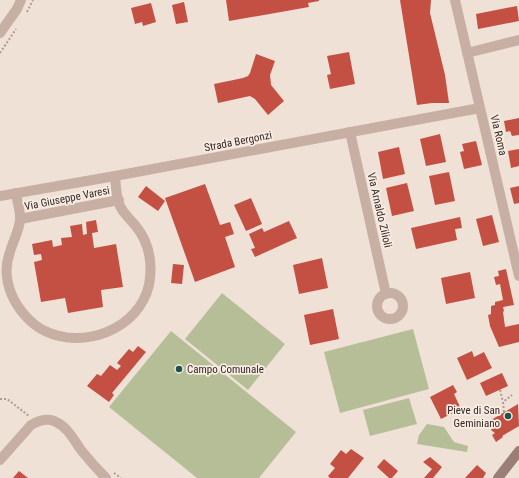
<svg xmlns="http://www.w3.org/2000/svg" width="519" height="478" font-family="'Roboto Condensed',sans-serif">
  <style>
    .green { fill: #b6be98 }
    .building { fill: #c35042 }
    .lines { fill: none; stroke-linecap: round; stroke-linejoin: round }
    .path { stroke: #b3998e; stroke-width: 2; stroke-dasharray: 2 2; stroke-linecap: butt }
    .street { stroke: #c7afa4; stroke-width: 10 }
    .secondary { stroke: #9b7e75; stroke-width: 10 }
    .poi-dot { fill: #1c5350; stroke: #f8ece3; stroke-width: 1.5 }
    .labels { text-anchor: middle; stroke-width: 3.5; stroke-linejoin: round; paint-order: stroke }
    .street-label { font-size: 11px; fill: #332825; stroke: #f8ece3 }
    .poi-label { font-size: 11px; fill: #332825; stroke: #f8ece3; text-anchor: start }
  </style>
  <rect width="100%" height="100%" fill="#f0e1d7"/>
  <g class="green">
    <polygon points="222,293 285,344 248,390 185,339"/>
    <polygon points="413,329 429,389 340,413 324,352"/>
    <polygon points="171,331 296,432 259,478 197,478 109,407"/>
    <polygon points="409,398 417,424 370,436 363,410"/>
    <polygon points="427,424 444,427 454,442 468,446 467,452 417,444 419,435"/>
  </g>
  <g class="building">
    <polygon points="226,0 319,0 319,1 308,3 309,7 229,21"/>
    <polygon points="400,0 431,0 430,13 445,75 449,103 432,103 417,105"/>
    <polygon points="184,2 188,22 176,24 172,5"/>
    <polygon points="151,3 156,22 143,26 142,22 135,24 131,8"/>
    <polygon points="517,6 519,21 478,29 476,14"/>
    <polygon points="349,52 355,84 330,89 327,75 331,74 327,56"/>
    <polygon points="256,54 275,61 270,75 271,85 284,101 268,115 255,99 250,96 218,103 214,84 243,78 248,76 250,73"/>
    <polygon points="519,118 519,135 512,136 510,131 506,132 504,121"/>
    <polygon points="440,134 446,162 426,166 420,139"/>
    <polygon points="476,141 482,165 464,169 460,152 464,151 462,144"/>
    <polygon points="399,147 405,174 383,179 378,152"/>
    <polygon points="519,149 519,166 511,168 508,151"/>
    <polygon points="449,172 455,201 435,205 429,176"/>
    <polygon points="407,183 414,211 392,216 386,188"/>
    <polygon points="205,184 220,225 230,222 234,234 225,237 235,267 195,282 165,198"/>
    <polygon points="146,186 165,201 158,211 138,197"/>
    <polygon points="519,186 519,203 514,204 510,188"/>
    <polygon points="251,198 262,224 246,231 234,205"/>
    <polygon points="492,215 499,242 483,246 476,219"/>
    <polygon points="460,217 462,228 455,229 457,240 416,249 411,228"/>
    <polygon points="96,220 98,232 92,233 94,248 116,244 123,287 101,290 103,307 68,313 65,298 41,302 34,262 42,260 41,254 34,255 32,244 52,240 53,247 62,245 61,238 72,237 70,226 82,224 83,235 87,234 86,222"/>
    <polygon points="289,221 297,238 255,257 251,249 255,248 249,234 262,228 264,232"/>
    <polygon points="322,258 328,288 299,294 293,265"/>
    <polygon points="173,264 184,265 182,284 171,283"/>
    <polygon points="506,269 514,305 503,307 504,311 503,312 505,327 519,324 519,342 499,347 490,326 488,315 491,314 491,306 495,305 495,302 503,300 500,284 496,285 494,277 499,276 498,271"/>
    <polygon points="470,272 475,298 446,304 441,278"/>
    <polygon points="333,309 339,339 310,345 304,315"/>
    <polygon points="138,346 146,352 112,393 114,395 109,402 87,386 97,374 101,376 110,365 117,370 121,366 117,363 129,349 133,352"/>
    <polygon points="472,351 474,357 484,352 492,368 467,380 457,358"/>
    <polygon points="502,373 508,386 486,396 480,383"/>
    <polygon points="453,385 457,392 454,394 461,409 441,419 430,397"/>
    <polygon points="518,404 519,426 502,436 503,437 496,442 492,435 495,433 491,430 493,426 490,424 491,420"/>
    <polygon points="351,449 364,458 348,478 330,478 328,476 335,468 330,464 341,450 346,454"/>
    <polygon points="430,457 442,467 433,478 424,478 432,469 423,462"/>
    <polygon points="384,459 398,471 392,478 389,478 377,467"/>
    <polygon points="477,465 486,473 483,478 465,478"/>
    <polygon points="19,471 28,478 13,478"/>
  </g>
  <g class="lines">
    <g class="path">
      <polyline points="27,12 33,0"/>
      <polyline points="0,53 16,29"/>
      <polyline points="500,390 503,402"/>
      <polyline points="0,399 7,399 29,416"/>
      <polyline points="504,412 503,402 512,395"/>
      <polyline points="114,473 121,478"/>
    </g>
    <g class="street">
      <polyline points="455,0 519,276"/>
      <polyline points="0,33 17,9 21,0"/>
      <polyline points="467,53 519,40"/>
      <polyline points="350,132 386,294"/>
      <path d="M16 193C17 202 21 212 20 220 19 231 13 241 10 252 5 265 6 280 11 293 17 308 30 324 45 331 84 350 139 329 149 285 153 263 149 242 135 225 130 219 123 213 120 206 116 197 116 186 115 176"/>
      <polyline points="0,196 115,176 480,108"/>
      <polyline points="20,219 119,200"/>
      <circle cx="390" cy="306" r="13"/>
      <path d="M0 460 31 425C38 421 46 418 54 421 67 426 74 440 81 450 89 460 97 469 106 478"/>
    </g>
    <polyline class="secondary" points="498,478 519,451"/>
  </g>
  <g class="poi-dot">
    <circle cx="179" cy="369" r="4"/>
    <circle cx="508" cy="416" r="4"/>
  </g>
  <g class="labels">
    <g class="street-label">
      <text transform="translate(499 135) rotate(77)" y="4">Via Roma</text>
      <text transform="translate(238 141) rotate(-11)" y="4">Strada Bergonzi</text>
      <text transform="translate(67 198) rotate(-11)" y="4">Via Giuseppe Varesi</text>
      <text transform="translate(380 210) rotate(77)" y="4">Via Arnaldo Zilioli</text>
    </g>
    <g class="poi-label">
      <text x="187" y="373">Campo Comunale</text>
      <text x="500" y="414" text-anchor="end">Pieve di San<tspan x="500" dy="13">Geminiano</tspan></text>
    </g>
  </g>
</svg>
